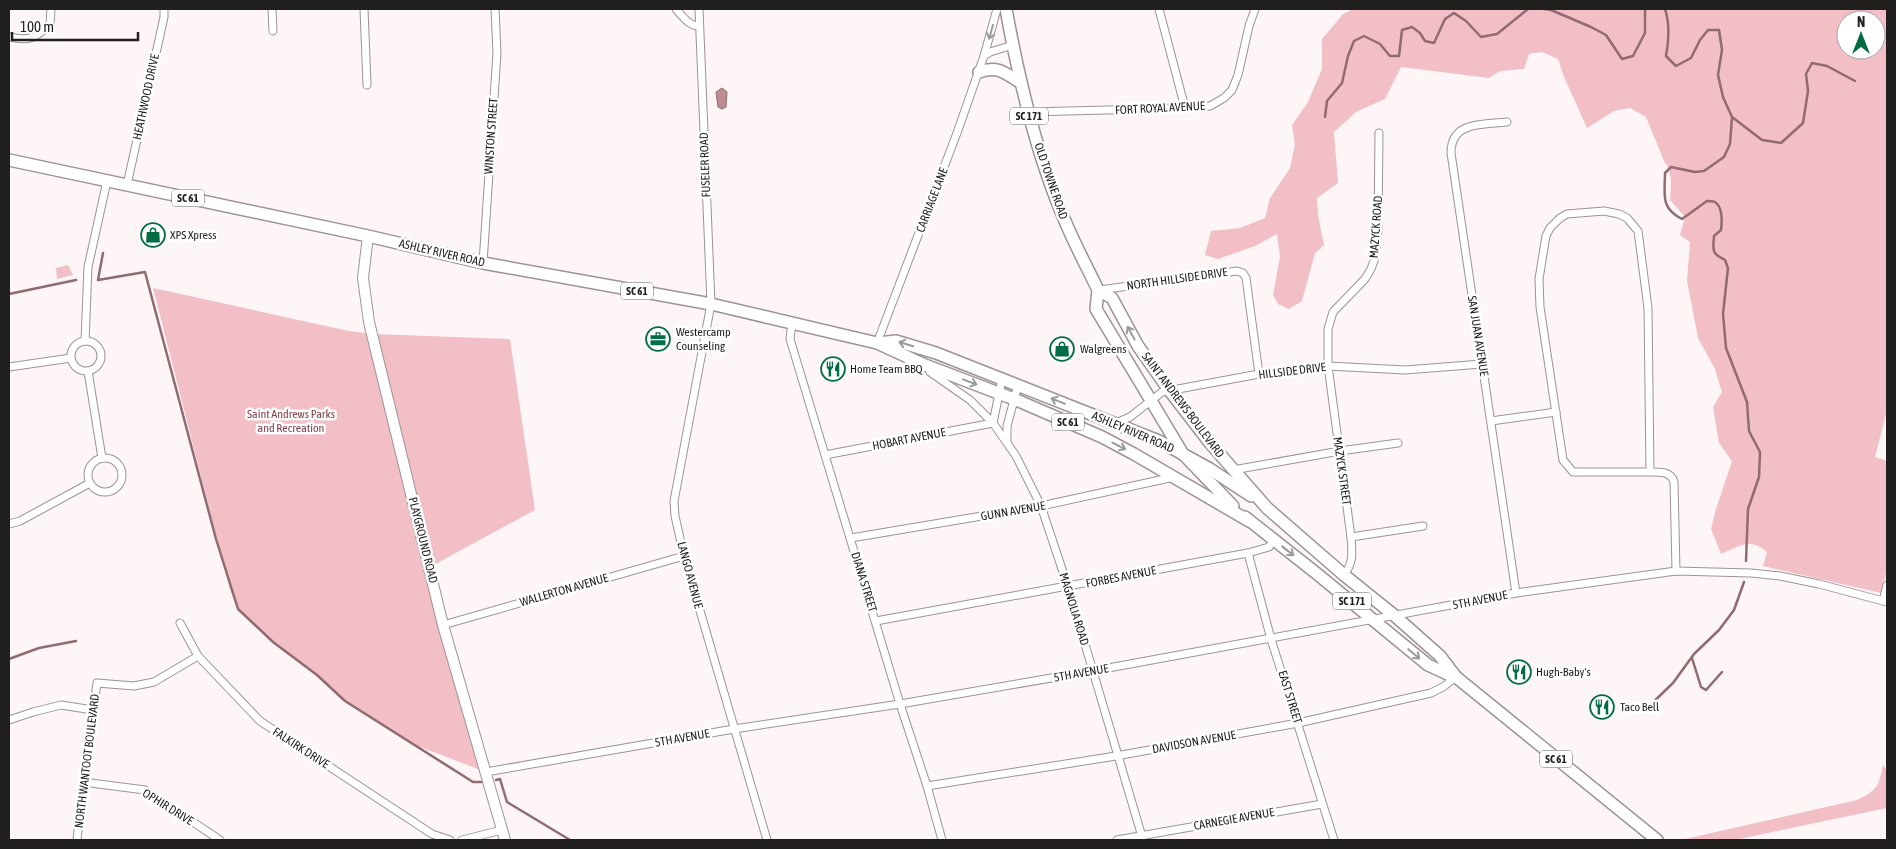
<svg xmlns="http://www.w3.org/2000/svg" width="1896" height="849" font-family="'Asap Condensed',sans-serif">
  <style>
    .green { fill: #f2bfc6; fill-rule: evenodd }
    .water { fill: #c08c94; stroke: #906b71 }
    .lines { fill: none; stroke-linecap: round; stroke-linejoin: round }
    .stream { stroke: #906b71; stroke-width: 2.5 }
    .minor-casing { stroke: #9d9394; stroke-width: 9 }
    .secondary-casing { stroke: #9d9394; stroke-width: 12 }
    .primary-casing { stroke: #9d9394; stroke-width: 14 }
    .minor { stroke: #fff; stroke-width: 7 }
    .secondary { stroke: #fff; stroke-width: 10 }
    .primary { stroke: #fff; stroke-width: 11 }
    .oneway { stroke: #9b9a9a }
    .labels { text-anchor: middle; stroke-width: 5; stroke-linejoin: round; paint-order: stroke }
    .shield { fill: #fff; stroke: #646262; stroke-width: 1 }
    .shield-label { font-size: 11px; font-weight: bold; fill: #211e1e }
    .street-label { font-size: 12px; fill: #211e1e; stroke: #fff }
    .poi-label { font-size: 12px; fill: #211e1e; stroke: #fff; text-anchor: start }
    .park-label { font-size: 12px; fill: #833f4c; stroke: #fff }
  </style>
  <rect width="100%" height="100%" fill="#fef5f6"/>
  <g class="green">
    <path d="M1353 9H1887V410L1875 457 1887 461V569L1881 593 1763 566 1767 552C1750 537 1739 546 1721 554L1711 529 1716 509 1732 461 1719 443 1713 407 1722 392 1715 369 1698 338 1687 281 1690 242 1680 235 1685 217 1670 200 1671 181 1669 169 1664 161 1646 117 1630 108 1614 111 1587 128 1564 77 1558 59 1542 52 1529 54 1524 69 1500 71 1489 78 1401 67 1385 99 1356 112 1334 132 1338 183 1317 198 1318 215 1324 245 1315 253 1302 301 1289 309 1278 304 1273 295 1280 257 1277 234 1255 246 1218 259 1205 255 1211 231 1240 228 1265 218 1270 198 1290 168 1295 145 1292 125 1308 102 1322 69V39L1343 14ZM1846 20H1876V50H1846Z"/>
    <polygon points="68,265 73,275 57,279 56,268"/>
    <polygon points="153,288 349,331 373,334 510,339 535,510 430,567 486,772 415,745 345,701 317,675 273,642 238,609 230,590"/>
    <path d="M1883 765 1887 771V808L1734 840H1687L1685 839 1857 800C1877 791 1879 786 1883 765Z"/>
  </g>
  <polygon class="water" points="722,88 727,92 726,107 722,109 718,107 716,92"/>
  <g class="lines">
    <g class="stream">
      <polyline points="1544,9 1551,10 1591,27 1606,35 1622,59 1633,56 1645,33 1645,9"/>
      <path d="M1665 9C1670 24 1669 40 1666 56L1676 66 1691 58 1700 40 1708 30H1719L1722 50 1718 75 1723 97 1732 117 1762 140 1781 143 1803 123 1808 91 1806 74 1812 63 1827 66 1855 81"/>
      <polyline points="1325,117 1327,101 1342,83 1348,56 1354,41 1364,36 1380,44 1390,56 1399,56 1402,30 1412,27 1420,33 1425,41 1434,43 1445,19 1454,13 1466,21 1481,37 1497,34 1528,9"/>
      <path d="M1732 117 1730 144 1724 157 1704 171 1695 172 1671 167 1665 173C1665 195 1660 208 1682 219L1707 201C1710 201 1713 201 1715 202 1723 207 1722 223 1721 230L1714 236C1713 250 1711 253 1725 260L1728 268 1723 314 1726 348 1747 402 1749 431 1760 452 1759 477 1748 509 1746 561"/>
      <polyline points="103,253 98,280 145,272 216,539 238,609 273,642 317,675 345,701 473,782 481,782"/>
      <polyline points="9,294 76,280"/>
      <polyline points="1692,658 1701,687 1706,690 1722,672"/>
      <polyline points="9,659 39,648 76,641"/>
      <polyline points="1645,710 1673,683 1694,654 1719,630 1734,610 1744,582"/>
      <polyline points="496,780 500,779 507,802 570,840"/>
    </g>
    <g class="minor-casing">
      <g id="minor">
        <polyline points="272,9 273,31"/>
        <polyline points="364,9 367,85"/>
        <path d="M676 9C682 16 689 26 699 26"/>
        <polyline points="699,9 711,304 674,501 675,516 684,556 767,840"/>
        <polyline points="1159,9 1185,108"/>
        <path d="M9 37C29 41 35 39 50 24L51 9"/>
        <polyline points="984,56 997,9"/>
        <polyline points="1028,112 1185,108 1210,106 1224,98 1232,90 1238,75 1249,26 1255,9"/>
        <path d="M1507 122C1482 125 1451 121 1451 153L1516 593"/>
        <polyline points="127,185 164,17 164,9"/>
        <polyline points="483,263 497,53 495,9"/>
        <polyline points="1100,290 1237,271 1243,273 1246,278 1259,374"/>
        <polyline points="792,322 790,339 900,704 927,786 942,840"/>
        <polyline points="85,341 88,267 107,181"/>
        <circle cx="86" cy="356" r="15"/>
        <polyline points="879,344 877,343 957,133 984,56 990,52 1013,45"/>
        <polyline points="9,367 71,358"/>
        <polyline points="88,371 102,458"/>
        <polyline points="930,372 970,400 993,423 1016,456 1041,506 1068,587 1143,840"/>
        <polyline points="1491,421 1556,412"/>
        <polyline points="993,423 1002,379"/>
        <polyline points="1116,423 1130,417 1162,392 1259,374 1328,366 1405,370 1482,364"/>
        <polyline points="1007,442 1007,426 1018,385"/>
        <polyline points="825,455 993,423"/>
        <circle cx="105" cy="475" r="17"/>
        <polyline points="1233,470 1340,451 1398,443"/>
        <path d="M1650 472H1573L1563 460 1540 307 1539 279 1544 248 1546 236 1550 228 1560 218 1567 214 1604 211 1619 214 1627 218 1638 231 1648 308 1650 472C1659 472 1671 471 1674 482L1676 571"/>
        <polyline points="9,524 20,521 90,483"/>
        <polyline points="1351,537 1423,526"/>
        <polyline points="851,538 1041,506 1174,477"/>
        <polyline points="1248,553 1271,639 1334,840"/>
        <path d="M1344 575C1354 562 1352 552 1351 537L1328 366V329L1333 312 1365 279 1371 269 1375 258 1378 230 1379 133"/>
        <polyline points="1883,601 1887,585"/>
        <polyline points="876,621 1248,553 1269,547 1274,539"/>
        <polyline points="180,623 198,656 260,721 432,834 450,840"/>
        <polyline points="443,625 684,556"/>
        <polyline points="9,720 33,712 61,705 93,710"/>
        <polyline points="486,772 734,729 900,704 1092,671 1516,593 1676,571 1751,573 1780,576 1819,584 1887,602"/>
        <polyline points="83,782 145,790 220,840"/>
        <polyline points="927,786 1116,756 1298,723 1431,693 1443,687 1456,677"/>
        <polyline points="77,840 83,782 97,683 134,686 154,682 198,656"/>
        <polyline points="462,840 502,830"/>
        <polyline points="1117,840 1322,804"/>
      </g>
    </g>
    <g class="secondary-casing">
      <polyline id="secondary" points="368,236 363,278 369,322 443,625 505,840"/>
    </g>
    <g class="primary-casing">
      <g id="primary">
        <path d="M1006 9C1019 81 1036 154 1065 221 1075 245 1087 267 1098 290"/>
        <path d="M979 72C998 65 1005 73 1021 83"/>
        <polyline points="9,160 368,236 483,263 711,304 877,343 925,365 1014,399 1102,437 1134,454 1249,521"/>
        <polyline points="1098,290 1112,298 1138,346 1169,390 1210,443 1267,508 1344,575 1395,616 1440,656 1456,677 1657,840"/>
        <polyline points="1098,290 1096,309 1183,454 1233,506"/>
        <polyline points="878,343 896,341 936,353 1159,441 1210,469 1251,496"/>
        <polyline points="1245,517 1316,573 1428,665 1454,677"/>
      </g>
    </g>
    <use href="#minor" class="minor"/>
    <use href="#secondary" class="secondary"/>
    <use href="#primary" class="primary"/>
  </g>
  <defs><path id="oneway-shaft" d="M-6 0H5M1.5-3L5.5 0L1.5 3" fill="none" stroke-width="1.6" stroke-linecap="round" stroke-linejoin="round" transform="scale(1.25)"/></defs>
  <g class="oneway">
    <use href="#oneway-shaft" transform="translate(991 32) rotate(105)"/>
    <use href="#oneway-shaft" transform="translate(1131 333) rotate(-119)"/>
    <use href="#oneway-shaft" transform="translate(906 344) rotate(-163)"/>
    <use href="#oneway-shaft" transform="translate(970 382) rotate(21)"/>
    <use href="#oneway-shaft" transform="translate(1058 401) rotate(-158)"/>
    <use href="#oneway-shaft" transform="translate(1119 446) rotate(27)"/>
    <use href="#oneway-shaft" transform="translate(1288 551) rotate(38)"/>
    <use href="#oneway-shaft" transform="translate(1414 654) rotate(40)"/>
  </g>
  <defs>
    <g id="shop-ring" transform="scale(1.25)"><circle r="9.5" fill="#fff" stroke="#026d44" stroke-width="1.5"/><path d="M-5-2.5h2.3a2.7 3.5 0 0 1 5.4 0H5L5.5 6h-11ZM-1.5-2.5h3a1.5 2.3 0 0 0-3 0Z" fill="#026d44"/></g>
    <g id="office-ring" transform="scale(1.25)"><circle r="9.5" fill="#fff" stroke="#026d44" stroke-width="1.5"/><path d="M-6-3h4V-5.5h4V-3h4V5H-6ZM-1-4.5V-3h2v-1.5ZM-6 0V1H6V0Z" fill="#026d44"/></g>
    <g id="restaurant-ring" transform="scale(1.25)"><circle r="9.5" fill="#fff" stroke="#026d44" stroke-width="1.5"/><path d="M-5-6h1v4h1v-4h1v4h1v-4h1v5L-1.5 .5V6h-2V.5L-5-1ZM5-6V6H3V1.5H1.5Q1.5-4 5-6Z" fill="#026d44"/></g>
  </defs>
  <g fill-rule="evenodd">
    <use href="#shop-ring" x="153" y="235"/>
    <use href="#office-ring" x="658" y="339"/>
    <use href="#shop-ring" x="1062" y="349"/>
    <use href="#restaurant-ring" x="833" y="369"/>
    <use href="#restaurant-ring" x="1519" y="672"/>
    <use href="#restaurant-ring" x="1602" y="707"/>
  </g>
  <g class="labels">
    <g class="shield">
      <rect x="1010" y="107.5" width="38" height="17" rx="4"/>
      <rect x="172" y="189.5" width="32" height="17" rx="4"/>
      <rect x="621" y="282.5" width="32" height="17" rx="4"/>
      <rect x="1052" y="413.5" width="32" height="17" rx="4"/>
      <rect x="1333" y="592.5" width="38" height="17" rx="4"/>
      <rect x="1540" y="750.5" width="32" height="17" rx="4"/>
    </g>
    <g class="shield-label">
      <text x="1029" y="120">SC 171</text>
      <text x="188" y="202">SC 61</text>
      <text x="637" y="295">SC 61</text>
      <text x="1068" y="426">SC 61</text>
      <text x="1352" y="605">SC 171</text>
      <text x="1556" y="763">SC 61</text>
    </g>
    <g class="street-label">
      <text transform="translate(146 97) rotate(-78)" y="4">HEATHWOOD DRIVE</text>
      <text transform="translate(1160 108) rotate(-3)" y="4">FORT ROYAL AVENUE</text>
      <text transform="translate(491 136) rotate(-86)" y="4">WINSTON STREET</text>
      <text transform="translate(705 165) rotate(-92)" y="4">FUSELER ROAD</text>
      <text transform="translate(1051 181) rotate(71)" y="4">OLD TOWNE ROAD</text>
      <text transform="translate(932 200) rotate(-69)" y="4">CARRIAGE LANE</text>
      <text transform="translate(1376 227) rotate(-86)" y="4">MAZYCK ROAD</text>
      <text transform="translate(442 253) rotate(13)" y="4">ASHLEY RIVER ROAD</text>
      <text transform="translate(1177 279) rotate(-8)" y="4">NORTH HILLSIDE DRIVE</text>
      <text transform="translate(1478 336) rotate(81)" y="4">SAN JUAN AVENUE</text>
      <text transform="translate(1292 371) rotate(-7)" y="4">HILLSIDE DRIVE</text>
      <text transform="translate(1183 405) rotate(53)" y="4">SAINT ANDREWS BOULEVARD</text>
      <text transform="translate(1133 432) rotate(23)" y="4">ASHLEY RIVER ROAD</text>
      <text transform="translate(909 439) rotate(-11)" y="4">HOBART AVENUE</text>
      <text transform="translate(1342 471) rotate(82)" y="4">MAZYCK STREET</text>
      <text transform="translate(1013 511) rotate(-10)" y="4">GUNN AVENUE</text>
      <text transform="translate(423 540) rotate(76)" y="4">PLAYGROUND ROAD</text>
      <text transform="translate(690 575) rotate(75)" y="4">LANGO AVENUE</text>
      <text transform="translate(1121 577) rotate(-11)" y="4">FORBES AVENUE</text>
      <text transform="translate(864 582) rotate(73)" y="4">DIANA STREET</text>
      <text transform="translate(564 590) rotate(-16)" y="4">WALLERTON AVENUE</text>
      <text transform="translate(1480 600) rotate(-11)" y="4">5TH AVENUE</text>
      <text transform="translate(1074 609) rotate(73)" y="4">MAGNOLIA ROAD</text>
      <text transform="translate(1081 673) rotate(-10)" y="4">5TH AVENUE</text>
      <text transform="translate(1290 697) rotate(73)" y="4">EAST STREET</text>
      <text transform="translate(682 738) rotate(-10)" y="4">5TH AVENUE</text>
      <text transform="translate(1194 742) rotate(-10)" y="4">DAVIDSON AVENUE</text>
      <text transform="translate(301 748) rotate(33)" y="4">FALKIRK DRIVE</text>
      <text transform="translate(87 761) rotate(-83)" y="4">NORTH WANTOOT BOULEVARD</text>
      <text transform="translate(168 807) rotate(32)" y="4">OPHIR DRIVE</text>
      <text transform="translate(1234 819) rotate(-10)" y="4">CARNEGIE AVENUE</text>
    </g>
    <g class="poi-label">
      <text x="170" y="239">XPS Xpress</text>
      <text x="676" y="336">Westercamp<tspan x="676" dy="14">Counseling</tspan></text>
      <text x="1080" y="353">Walgreens</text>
      <text x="850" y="373">Home Team BBQ</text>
      <text x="1536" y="676">Hugh-Baby's</text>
      <text x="1620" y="711">Taco Bell</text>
    </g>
    <g class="park-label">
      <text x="291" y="418">Saint Andrews Parks<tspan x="291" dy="14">and Recreation</tspan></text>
    </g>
  </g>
  <rect width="1896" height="849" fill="none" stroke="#211e1e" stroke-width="20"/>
  <g transform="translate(1861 35)"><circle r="24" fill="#ffffff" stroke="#a6a5a5"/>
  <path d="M0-4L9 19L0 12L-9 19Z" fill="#026d44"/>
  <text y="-8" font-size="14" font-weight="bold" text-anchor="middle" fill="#211e1e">N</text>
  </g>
  <path d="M12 32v8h126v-8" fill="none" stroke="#211e1e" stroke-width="2.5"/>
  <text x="20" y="32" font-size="15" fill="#211e1e" stroke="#ffffff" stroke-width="4" paint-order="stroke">100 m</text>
</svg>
